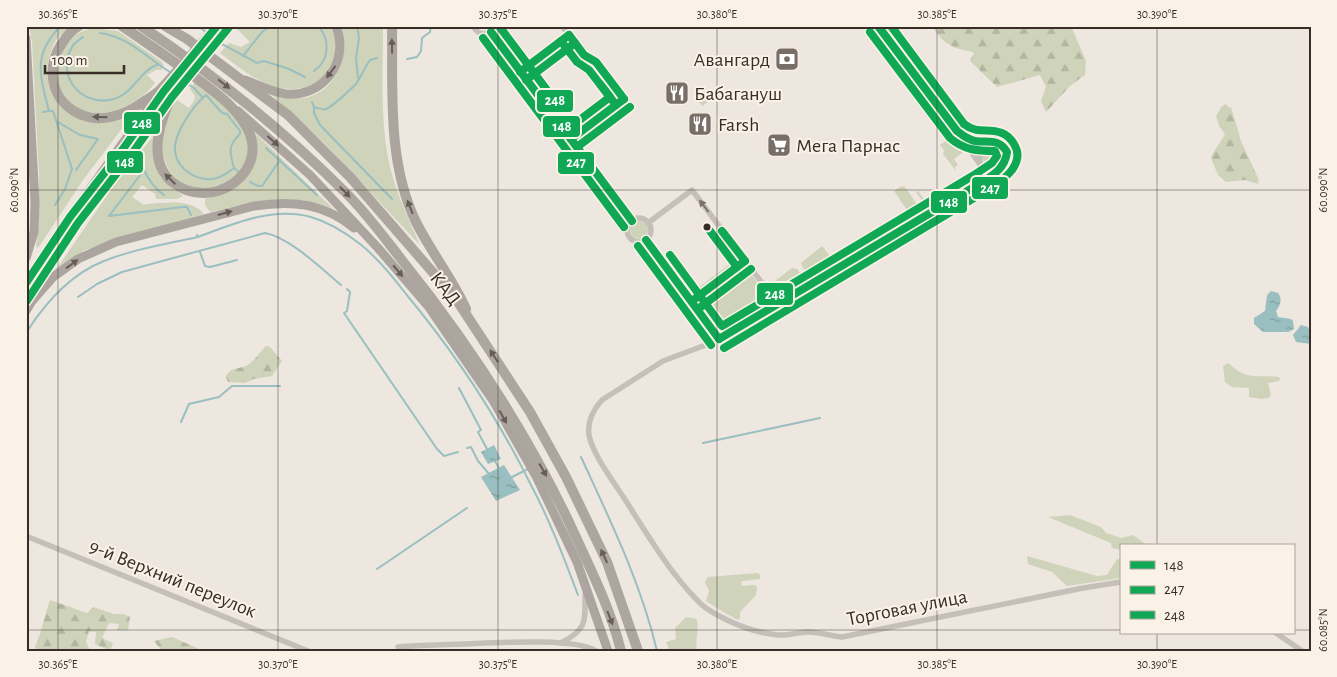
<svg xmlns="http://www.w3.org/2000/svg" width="1337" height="677" font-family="'Alegreya Sans',sans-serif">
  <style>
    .green { fill: #ced3b9 }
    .forest { fill: url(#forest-firs) }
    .water { fill: url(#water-ripples) }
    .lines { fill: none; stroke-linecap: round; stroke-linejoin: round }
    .stream { stroke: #9abfc0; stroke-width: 2 }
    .minor { stroke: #c6bfb9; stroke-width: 5.5 }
    .primary { stroke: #aca49e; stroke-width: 9 }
    .trunk { stroke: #aca59e; stroke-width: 10 }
    .motorway { stroke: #aca69f; stroke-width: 10 }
    .trunk-bridge { stroke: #aca59e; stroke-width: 10 }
    .bus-1-casing { stroke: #fbf2e7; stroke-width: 11 }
    .bus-2-casing { stroke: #fbf2e7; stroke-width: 11 }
    .bus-3-casing { stroke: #fbf2e7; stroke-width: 11 }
    .bus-1 { stroke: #10a855; stroke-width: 8 }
    .bus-2 { stroke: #10a855; stroke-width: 8 }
    .bus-3 { stroke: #10a855; stroke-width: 8 }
    .oneway { fill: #665d57 }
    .oneway2 { fill: #786f69 }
    .ticks { fill: none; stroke: #382d27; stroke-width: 1; stroke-opacity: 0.45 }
    .bus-dot { fill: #382d27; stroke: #fbf2e7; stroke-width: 2 }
    .labels { text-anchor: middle; stroke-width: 4; stroke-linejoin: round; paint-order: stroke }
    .poi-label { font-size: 20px; fill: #382d27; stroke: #fbf2e7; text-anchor: start }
    .street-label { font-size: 20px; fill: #382d27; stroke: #fbf2e7 }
    .line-badge { stroke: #fbf2e7; stroke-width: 2 }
    .badge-label { font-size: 14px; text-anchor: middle; font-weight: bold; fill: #fff }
    .neatline { fill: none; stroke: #382d27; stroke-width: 2 }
    .ticks-label { font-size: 12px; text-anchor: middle; fill: #382d27 }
  </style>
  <defs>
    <pattern id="forest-firs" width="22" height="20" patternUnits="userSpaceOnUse" patternTransform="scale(1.25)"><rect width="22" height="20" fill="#ced3b9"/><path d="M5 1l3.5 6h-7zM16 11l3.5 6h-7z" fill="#b2b59f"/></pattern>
    <pattern id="water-ripples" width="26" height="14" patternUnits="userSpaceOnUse" patternTransform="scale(1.25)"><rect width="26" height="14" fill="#9abfc0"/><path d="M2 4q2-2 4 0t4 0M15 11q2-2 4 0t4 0" fill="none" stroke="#7f9c9c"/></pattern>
  </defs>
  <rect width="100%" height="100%" fill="#ede7e0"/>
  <g class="green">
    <path d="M29 26H73C67 30 59 35 55 42 48 55 43 77 52 91 58 100 69 109 76 117L133 114 83 180 38 248 36 246 39 224V175L32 41Z"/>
    <path d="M240 26H333C334 32 337 39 337 45 335 82 301 97 269 85 251 78 236 65 220 53L229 43 241 47 250 42 237 29Z"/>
    <path d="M341 26H383C383 70 380 115 388 158 394 188 407 216 420 245L326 145 272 95C283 98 293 99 304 98 336 93 351 54 341 26Z"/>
    <path d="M95 28 118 31 162 62 164 67 161 70H156L147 75 155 83C134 111 81 131 62 91 55 78 55 68 60 54 66 38 78 31 95 28Z"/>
    <polygon points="564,42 569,42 572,45 571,46 568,43 529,73 531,76 529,78 527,74 528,69"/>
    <path d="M195 82C212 96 239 111 247 133 265 182 187 212 166 164 155 138 163 123 177 100L189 108 194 101 195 96 190 89Z"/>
    <polygon points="704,88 712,99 702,106 694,95"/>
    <path d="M254 132 323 199 333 208C286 192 257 201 210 212L205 205V198C230 197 254 179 256 152 257 146 255 138 254 132Z"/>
    <path d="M155 134 153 154 160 177 183 196 177 199H156L155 194 142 185 132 197 144 205 147 204C165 203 191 198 204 214L85 250 56 270 114 185Z"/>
    <polygon points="951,137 959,140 963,152 954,159 958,165 955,167 956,171 943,154 944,150 940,145"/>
    <circle cx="993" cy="155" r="11"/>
    <polygon points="955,181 960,186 959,192 932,208 926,206 916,192 918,191 927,203"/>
    <polygon points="904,186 922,211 920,215 900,226 896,223 909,213 894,191 900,187"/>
    <circle cx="639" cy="230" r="9"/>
    <polygon points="890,227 893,229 891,233 858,253 854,252 854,249"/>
    <polygon points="822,246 834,261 834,266 816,279 811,279 802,266 801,263"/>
    <polygon points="739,257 738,263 696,294 690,294"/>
    <polygon points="743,267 747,268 767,296 767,306 727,331 720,331 698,305 698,301"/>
    <polygon points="792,268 797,269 805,280 805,284 785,297 778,298 771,290 771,284"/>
    <path d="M1228 363C1232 366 1235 369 1238 371 1250 379 1266 375 1279 377L1280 379 1279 381 1268 383 1271 395 1269 398 1261 399 1249 397V388L1232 387 1225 382 1223 366Z"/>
    <polygon points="1070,515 1101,527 1106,533 1121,538 1133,535 1148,546 1121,546 1121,550 1112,548 1111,543 1048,517"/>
    <polygon points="1027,556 1097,576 1107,575 1117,559 1121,560 1121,578 1067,586 1052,572 1028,564"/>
    <polygon points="758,573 760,575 760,579 743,581 741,582 742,586 754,585 757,587 756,595 740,612 740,618 738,620 725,613 706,601 709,591 705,582 708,577"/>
    <path d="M686 617 697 619C699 632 695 637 697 651H670L666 642 676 639 675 628Z"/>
  </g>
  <g class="forest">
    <path d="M932 26H1071L1086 61 1085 75 1070 86 1046 112 1041 101 1046 87 1040 75 997 87 970 61 974 53C970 50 968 52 963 50 948 47 939 38 932 26Z"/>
    <path d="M1226 104 1229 108 1231 107 1241 141 1259 180 1258 184 1245 180 1226 182 1218 175 1211 158C1214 149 1221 143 1225 134L1219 126 1216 116 1222 106Z"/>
    <path d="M266 346 270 347 282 361 272 376 254 379 245 383 228 382 226 377C229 368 237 369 246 366 253 363 260 352 266 346Z"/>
    <path d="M50 600 87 613 93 607 114 614H123L130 617 128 630H117L119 624 109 623 102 638 113 643 110 651 95 644 96 632 89 631 86 642 90 651H36L35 647C42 631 44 617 50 600Z"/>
    <polygon points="172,637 204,651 162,651 154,641"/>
  </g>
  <g class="water">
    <path d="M1271 291 1278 293C1283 299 1280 306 1276 311L1278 317 1291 319 1293 321 1294 329 1288 332H1263L1254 324V318L1265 311 1267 295Z"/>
    <polygon points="1301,325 1308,327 1311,333 1311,344 1296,342 1293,335"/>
    <polygon points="494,445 501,459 488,464 481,452"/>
    <polygon points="504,465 520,490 496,501 481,477"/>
  </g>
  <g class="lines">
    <g class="stream">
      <polyline points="198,26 206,32"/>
      <polyline points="357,26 359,38 356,58 358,78"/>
      <path d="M100 33C129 37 147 58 170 72"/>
      <path d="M83 37C79 40 74 43 72 47 56 74 79 105 109 100 134 96 138 71 157 65"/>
      <polyline points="220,43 257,63 264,61 289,69 305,77"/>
      <polyline points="243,56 262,32 271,26"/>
      <polyline points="407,59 417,57 421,51 422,38 430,32 431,26"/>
      <path d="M314 71C329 61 331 40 318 26"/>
      <polyline points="186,83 194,88 203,98"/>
      <path d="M312 102 314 107C318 108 322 110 326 109 332 107 351 89 356 84 361 77 365 67 370 60L377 58"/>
      <polyline points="314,107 314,113 320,125 392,199"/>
      <polyline points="43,112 49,111"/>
      <polyline points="56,121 80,135 98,139 76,170"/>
      <polyline points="266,148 317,195"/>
      <path d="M234 168C230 153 227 146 240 134V131L227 114 222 113 206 95C193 106 173 134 175 152 178 171 200 183 217 178 223 176 229 172 234 168L240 173"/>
      <polyline points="250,182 258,186 262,186 280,160"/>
      <path d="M55 205 65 189 72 169 53 111H49C40 76 32 54 61 26"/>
      <path d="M109 216 144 170C149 181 154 188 164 195"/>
      <polyline points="109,216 183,207 187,207 191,215"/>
      <path d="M197 235 198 237C233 224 273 206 311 217 328 222 346 233 360 244 377 257 393 277 406 294 455 353 498 418 532 487 550 521 564 558 578 595"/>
      <polyline points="200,252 205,266 210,267 237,260"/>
      <polyline points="347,289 350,292 347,311 344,313 437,449 444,456 458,452"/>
      <path d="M78 297 97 284 122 272 265 233C289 237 322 269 341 285"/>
      <path d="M26 333C45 303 71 274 104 261 134 249 167 244 198 237"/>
      <polyline points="459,388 481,430 478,432 487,449"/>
      <polyline points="181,422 189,404 219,397 232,386 280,386"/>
      <polyline points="703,443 820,418"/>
      <polyline points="467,448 471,447 478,461 490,475"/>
      <path d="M581 457C610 520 641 583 657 651"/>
      <polyline points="495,461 500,470"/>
      <polyline points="510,478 528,469"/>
      <polyline points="377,569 467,508"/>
    </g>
    <g class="minor">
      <path d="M473 26C479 37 489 36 495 26"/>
      <polyline points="562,26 584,55 596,62 624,99 571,139"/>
      <polyline points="878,26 980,164 991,169 1001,167"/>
      <polyline points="491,32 632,221"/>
      <polyline points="520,72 569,35"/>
      <path d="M957 131C965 138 972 141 982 141 987 141 993 140 998 141 1002 143 1004 146 1006 150 1012 166 990 177 979 184L729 334 711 343 663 361 602 400C594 409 587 422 589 435 592 453 613 481 624 498 646 532 667 569 696 599 702 606 713 613 721 617 738 626 758 633 778 635 788 636 798 632 808 632 820 632 831 636 842 637L1083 588 1121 582"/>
      <path d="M970 187C973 184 976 181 978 178 985 163 972 152 989 141"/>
      <circle cx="639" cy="230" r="12"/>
      <polyline points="648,223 692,190 778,304"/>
      <polyline points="646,240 719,339"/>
      <polyline points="692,301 745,261"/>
      <polyline points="26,536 308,651"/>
      <polyline points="1276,633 1302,651"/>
      <path d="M561 643C588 629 585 621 585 594"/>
      <path d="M398 647C420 645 441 645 463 644 491 643 576 637 596 651"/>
    </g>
    <g class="primary">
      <polyline points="26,38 35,202 34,232 26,258"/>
      <path d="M245 80C258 85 272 92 286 94 324 97 350 61 336 26"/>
      <polyline points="238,111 310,175 378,248 428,306 494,402 536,476 577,562 608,651"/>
      <polyline points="26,283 70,217 157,95"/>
      <polyline points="29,298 78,223 131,155 165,107"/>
      <path d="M26 311 32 301 53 277 78 259 116 242 254 206C291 200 324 203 354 228"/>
    </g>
    <g class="trunk">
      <path d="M79 26C72 30 67 35 63 42 44 67 51 103 82 115 101 123 124 115 140 104 147 99 156 95 162 88"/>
      <path d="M122 26C144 41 166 56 188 72 209 88 232 102 246 126 273 171 211 215 171 181 159 170 156 155 158 139 160 123 167 103 177 90"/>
      <path d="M392 26C393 91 387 162 416 222 431 252 452 278 466 309"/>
    </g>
    <g class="motorway">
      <path d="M141 26C214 75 282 129 344 191 365 211 383 236 401 259 466 340 523 426 568 520 587 562 610 606 621 651"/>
      <polyline points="165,26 187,39 288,115 350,177 456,299 530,412 566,477 607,562 638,651"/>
    </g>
    <g class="trunk-bridge">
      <polyline points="162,88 217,26"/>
      <polyline points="177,90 227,30"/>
    </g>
    <g class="bus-1-casing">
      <g id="bus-1">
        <polyline points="491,32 632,221"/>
        <polyline points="569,35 584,55 596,62 624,99"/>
        <polyline points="520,72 569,35"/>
        <polyline points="571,139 624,99"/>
        <polyline points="722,231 745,261"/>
        <polyline points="646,240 719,339"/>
        <polyline points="692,301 745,261"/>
        <polyline points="26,302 78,223 131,155 172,97 230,26"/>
        <path d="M719 339 979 184C992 176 1005 169 1007 152 999 138 988 143 975 141 968 140 962 135 957 131L878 26"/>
      </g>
    </g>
    <g class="bus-2-casing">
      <g id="bus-2">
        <polyline points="483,38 624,227"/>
        <polyline points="561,41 577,62 589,70 616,105"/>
        <polyline points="526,80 575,43"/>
        <polyline points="577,147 630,107"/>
        <polyline points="707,227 737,267"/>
        <polyline points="638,246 711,345"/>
        <polyline points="698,309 751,269"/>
        <path d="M724 348 984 192C1000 183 1027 165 1014 144 1011 139 1007 135 1002 133 988 127 978 135 964 124L891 26"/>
      </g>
    </g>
    <g class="bus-3-casing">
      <g id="bus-3">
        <polyline points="499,26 573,125 610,97 600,84"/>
        <path d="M670 255 722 326 974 175 992 163 997 156 995 151C977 151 964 150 950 138L870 32"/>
        <polyline points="26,283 70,217 123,149 164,91 217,26"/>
      </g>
    </g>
    <use href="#bus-1" class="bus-1"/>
    <use href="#bus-2" class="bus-2"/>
    <use href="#bus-3" class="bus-3"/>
  </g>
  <defs><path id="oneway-solid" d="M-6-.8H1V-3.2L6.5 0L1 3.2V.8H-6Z" transform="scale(1.25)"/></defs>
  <g class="oneway">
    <use href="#oneway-solid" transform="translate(392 46) rotate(-91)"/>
    <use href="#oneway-solid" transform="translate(331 72) rotate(126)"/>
    <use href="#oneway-solid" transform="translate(224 84) rotate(38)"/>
    <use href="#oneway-solid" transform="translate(100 117) rotate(-179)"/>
    <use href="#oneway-solid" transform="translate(273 141) rotate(42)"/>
    <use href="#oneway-solid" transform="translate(170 179) rotate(-136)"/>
    <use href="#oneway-solid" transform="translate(345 192) rotate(46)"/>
    <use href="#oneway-solid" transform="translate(410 207) rotate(-111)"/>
    <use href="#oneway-solid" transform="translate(225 213) rotate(-15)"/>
    <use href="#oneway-solid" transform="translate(72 264) rotate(-36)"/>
    <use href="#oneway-solid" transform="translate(398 271) rotate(50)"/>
    <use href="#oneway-solid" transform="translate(494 356) rotate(-123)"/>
    <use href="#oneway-solid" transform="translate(503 417) rotate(61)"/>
    <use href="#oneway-solid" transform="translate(543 470) rotate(60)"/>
    <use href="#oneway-solid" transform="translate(604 556) rotate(-115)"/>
    <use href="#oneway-solid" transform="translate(610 618) rotate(69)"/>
  </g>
  <use class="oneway2" href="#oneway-solid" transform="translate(704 206) rotate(-127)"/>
  <path class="ticks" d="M58 26V651M278 26V651M498 26V651M717 26V651M937 26V651M1157 26V546M26 190H1311M26 630H1121M1293 630H1311M1157 633V651"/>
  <defs>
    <g id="bank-square" transform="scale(1.25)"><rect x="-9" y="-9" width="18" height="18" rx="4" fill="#776e68" stroke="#fbf2e7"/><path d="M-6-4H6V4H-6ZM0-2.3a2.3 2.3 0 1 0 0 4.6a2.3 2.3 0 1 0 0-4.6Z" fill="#fff"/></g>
    <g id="restaurant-square" transform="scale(1.25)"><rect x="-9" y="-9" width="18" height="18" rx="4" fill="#776e68" stroke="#fbf2e7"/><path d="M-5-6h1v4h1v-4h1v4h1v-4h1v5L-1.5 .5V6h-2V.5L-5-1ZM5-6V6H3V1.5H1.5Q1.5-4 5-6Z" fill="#fff"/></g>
    <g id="supermarket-square" transform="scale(1.25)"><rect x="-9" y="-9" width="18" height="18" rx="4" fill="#776e68" stroke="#fbf2e7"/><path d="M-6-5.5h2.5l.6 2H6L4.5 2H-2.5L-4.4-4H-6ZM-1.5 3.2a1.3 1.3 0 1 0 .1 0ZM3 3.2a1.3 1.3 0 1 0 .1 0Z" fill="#fff"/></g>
  </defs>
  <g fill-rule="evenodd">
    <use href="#bank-square" x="787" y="59"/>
    <use href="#restaurant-square" x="677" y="93"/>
    <use href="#restaurant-square" x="700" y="124"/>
    <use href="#supermarket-square" x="779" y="145"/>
  </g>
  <circle class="bus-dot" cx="707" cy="227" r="4.5"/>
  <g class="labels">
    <g class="poi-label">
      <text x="770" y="66" text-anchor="end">Авангард</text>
      <text x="694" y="100">Бабагануш</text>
      <text x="718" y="131">Farsh</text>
      <text x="796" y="152">Мега Парнас</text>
    </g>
    <g class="street-label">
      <text transform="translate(446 288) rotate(52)" y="7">КАД</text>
      <text transform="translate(173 578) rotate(22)" y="7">9-й Верхний переулок</text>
      <text transform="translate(907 607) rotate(-11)" y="7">Торговая улица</text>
    </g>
  </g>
  <g class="line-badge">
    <rect x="536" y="89" width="38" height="24" rx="5" fill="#10a855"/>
    <rect x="123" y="111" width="38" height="24" rx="5" fill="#10a855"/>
    <rect x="542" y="115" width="39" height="23" rx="5" fill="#10a855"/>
    <rect x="106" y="150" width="38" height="24" rx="5" fill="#10a855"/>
    <rect x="557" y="151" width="38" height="24" rx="5" fill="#10a855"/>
    <rect x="971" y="176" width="38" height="24" rx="5" fill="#10a855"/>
    <rect x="930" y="190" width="38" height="24" rx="5" fill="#10a855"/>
    <rect x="756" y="282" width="38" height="24" rx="5" fill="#10a855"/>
  </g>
  <g class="badge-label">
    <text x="555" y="105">248</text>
    <text x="142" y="128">248</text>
    <text x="562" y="131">148</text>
    <text x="125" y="167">148</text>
    <text x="576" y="167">247</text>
    <text x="990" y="193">247</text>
    <text x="949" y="207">148</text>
    <text x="775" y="299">248</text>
  </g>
  <rect width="1337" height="677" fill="none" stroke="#fbf2e7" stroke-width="55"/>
  <rect x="1120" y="544" width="175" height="90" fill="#fbf2e7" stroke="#ada39a"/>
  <rect x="1130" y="561" width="25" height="8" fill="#10a855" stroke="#ada39a"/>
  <text x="1164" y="570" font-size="15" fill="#382d27">148</text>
  <rect x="1130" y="586" width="25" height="8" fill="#10a855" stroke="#ada39a"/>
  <text x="1164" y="594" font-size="15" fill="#382d27">247</text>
  <rect x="1130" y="611" width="25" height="8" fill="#10a855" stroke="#ada39a"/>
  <text x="1164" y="620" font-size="15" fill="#382d27">248</text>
  <path d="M45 65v8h79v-8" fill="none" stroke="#382d27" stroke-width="2.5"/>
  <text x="52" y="65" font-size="15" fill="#382d27" stroke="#fbf2e7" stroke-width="4" paint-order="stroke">100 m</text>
  <rect x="28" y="28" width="1282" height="622" class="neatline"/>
  <g class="ticks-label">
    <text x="58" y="18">30.365°E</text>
    <text x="278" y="18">30.370°E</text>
    <text x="498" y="18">30.375°E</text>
    <text x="717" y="18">30.380°E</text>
    <text x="937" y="18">30.385°E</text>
    <text x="1157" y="18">30.390°E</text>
    <text transform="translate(14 190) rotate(-90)" y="4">60.090°N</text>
    <text transform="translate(1323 190) rotate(-90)" y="4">60.090°N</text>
    <text transform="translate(1323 630) rotate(-90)" y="4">60.085°N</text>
    <text x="58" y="668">30.365°E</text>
    <text x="278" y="668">30.370°E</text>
    <text x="498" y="668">30.375°E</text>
    <text x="717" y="668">30.380°E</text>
    <text x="937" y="668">30.385°E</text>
    <text x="1157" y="668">30.390°E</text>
  </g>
</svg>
